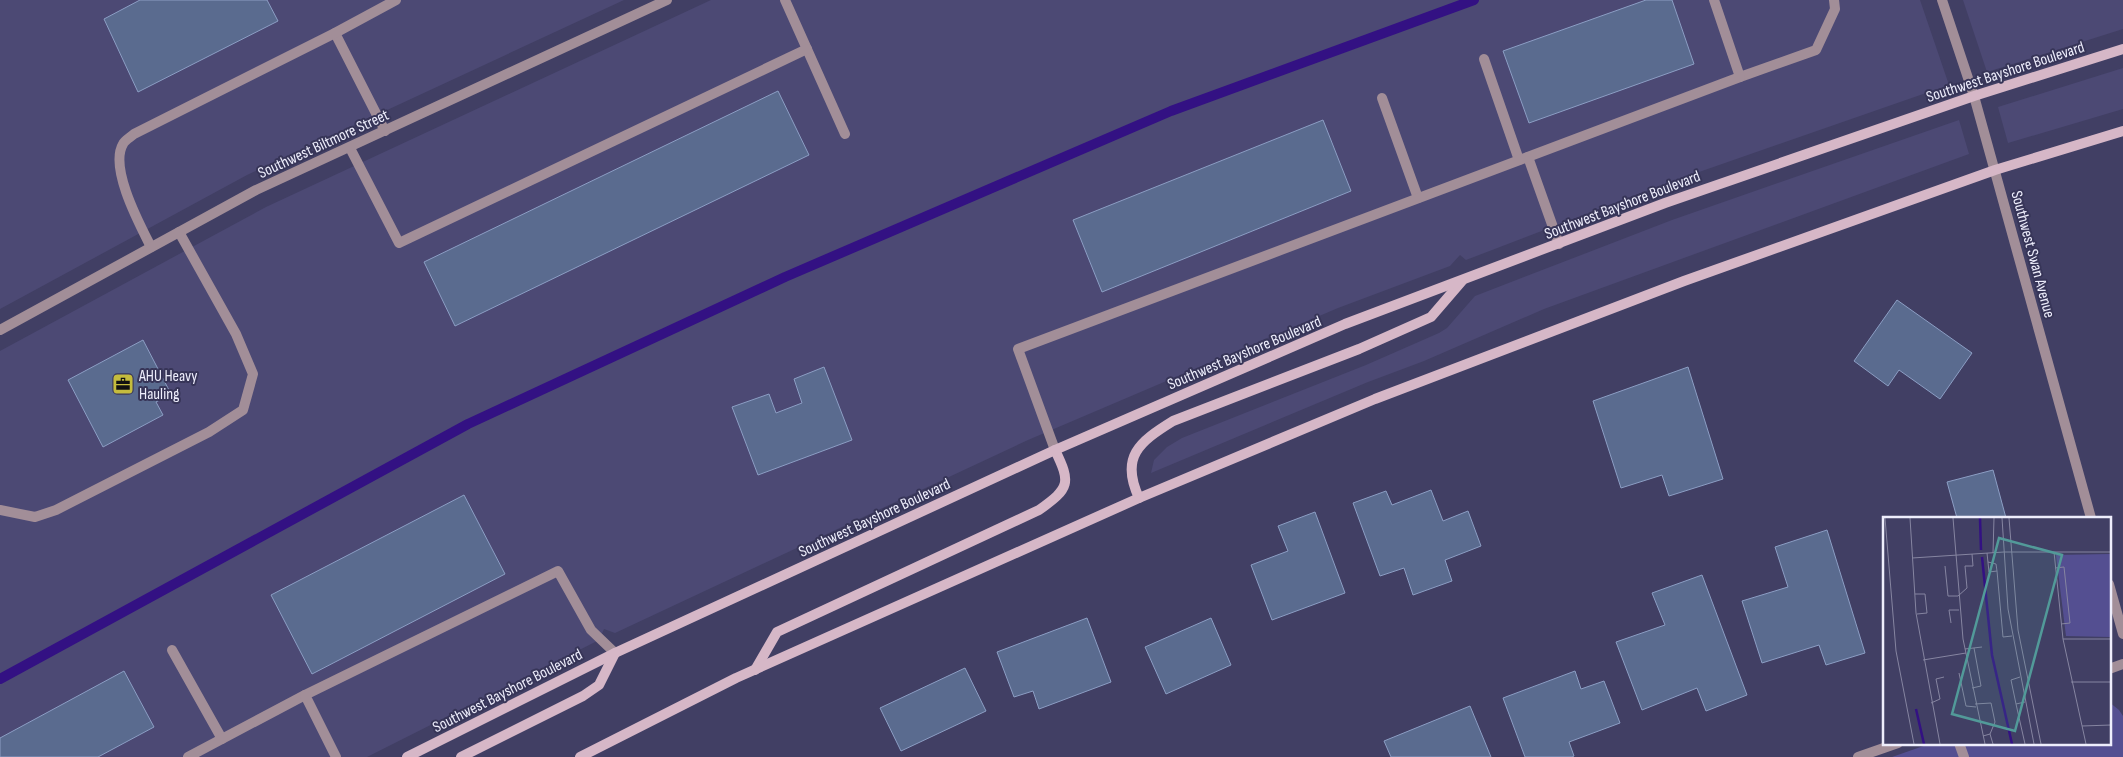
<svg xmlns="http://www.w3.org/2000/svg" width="2123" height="757" font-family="'Sofia Sans Condensed',sans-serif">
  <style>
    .built { fill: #4c4974 }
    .green { fill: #544f91 }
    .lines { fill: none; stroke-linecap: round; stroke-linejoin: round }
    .stream { stroke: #331183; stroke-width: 10 }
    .building { fill: #5a6b8f; stroke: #8c9ec4 }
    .service { stroke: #a28e98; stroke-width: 10 }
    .minor { stroke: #a28e98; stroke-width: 10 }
    .secondary { stroke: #d6b7c7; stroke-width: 10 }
    .labels { text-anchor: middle; stroke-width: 4; stroke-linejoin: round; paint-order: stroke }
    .street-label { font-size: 16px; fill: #eeeefc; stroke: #373558 }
    .poi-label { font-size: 16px; fill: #eeeefc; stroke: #373558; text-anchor: start }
    .inset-river { fill: none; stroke: #331183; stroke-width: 2.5 }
    .inset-road { fill: none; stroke: #8685a1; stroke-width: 1 }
    .view { fill: #529a99; fill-opacity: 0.15; stroke: #529a99; stroke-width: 2.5 }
    .inset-edge { fill: none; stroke: #eeeefc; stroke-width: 2.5 }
  </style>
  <rect width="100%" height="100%" fill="#413f64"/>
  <g class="built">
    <polygon points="0,0 624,0 247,175 0,309"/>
    <polygon points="711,0 1920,0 1949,85 1659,186 1466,260 1460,255 1450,266 1338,308 1028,440 615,633 604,629 599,640 367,757 0,757 0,351 266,207"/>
    <polygon points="1963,0 2123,0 2123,29 1987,72"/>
    <polygon points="2123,68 2123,109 2008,143 1998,107"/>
    <polygon points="1959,120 1969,154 1544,309 1424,361 1368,382 1151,473 1154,460 1167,447 1182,438 1366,365 1439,333 1447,328 1475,296 1672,220"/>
  </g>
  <polygon class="green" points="2109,702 2119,710 2123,716 2123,757 1892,757 1932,743 2109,743"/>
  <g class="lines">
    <polyline class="stream" points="0,679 468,424 785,277 1171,111 1474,0"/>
  </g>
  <g class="building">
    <polygon points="140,0 267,0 278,21 138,92 104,19"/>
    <polygon points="1646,0 1672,0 1694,64 1529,123 1503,51"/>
    <polygon points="778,91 809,155 455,326 424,262"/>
    <polygon points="1323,120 1351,191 1102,292 1073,220"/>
    <polygon points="1897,300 1972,353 1940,399 1899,370 1888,386 1854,361"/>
    <polygon points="143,340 171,394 156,402 163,415 103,447 68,380"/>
    <polygon points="824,367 852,440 758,475 732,407 769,394 776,413 802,403 794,379"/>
    <polygon points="1688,367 1723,479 1669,496 1662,475 1621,488 1593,401"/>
    <polygon points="1993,470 2006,518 1957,518 1947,482"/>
    <polygon points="1431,490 1443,521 1468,511 1481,546 1445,560 1452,581 1413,595 1404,568 1380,576 1353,503 1386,491 1392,505"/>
    <polygon points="464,495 505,574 312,674 271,595"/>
    <polygon points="1315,512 1345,593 1272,620 1251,565 1288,551 1278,526"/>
    <polygon points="1827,530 1865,653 1826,665 1819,645 1762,663 1742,601 1788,587 1775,547"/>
    <polygon points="1702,575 1747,695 1706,711 1697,688 1642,710 1616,642 1665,625 1652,593"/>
    <polygon points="1087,618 1111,682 1039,709 1033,691 1014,697 997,652"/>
    <polygon points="1211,618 1231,665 1166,694 1145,647"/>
    <polygon points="965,668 986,711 901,751 880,708"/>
    <polygon points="124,671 154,727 98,757 0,757 0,738"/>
    <polygon points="1575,671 1581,689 1604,681 1620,723 1569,742 1574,756 1572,757 1525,757 1503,698"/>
    <polygon points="1470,706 1491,757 1391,757 1384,741"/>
  </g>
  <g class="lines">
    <g class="service">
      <polyline points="785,0 845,134"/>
      <polyline points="335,33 385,131"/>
      <polyline points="1484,59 1519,160"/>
      <polyline points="1740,77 1816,50 1835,9 1834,0"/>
      <polyline points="1382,98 1418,198"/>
      <polyline points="350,148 399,243 807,49"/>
      <polyline points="1528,157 1559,244"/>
      <path d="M151 247C140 225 109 168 123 144 125 140 131 137 134 134L335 33 396 0"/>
      <polyline points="1055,450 1018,349 1740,77 1714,0"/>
      <polyline points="0,510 35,517 56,510 209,432 243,410 253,374 236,334 179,232"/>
      <polyline points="172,650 222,739"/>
      <polyline points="1959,743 1964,757"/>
      <polyline points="188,757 305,695"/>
      <polyline points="336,757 305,695 558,571 591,630 615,653"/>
    </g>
    <g class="minor">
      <polyline points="1942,0 1974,96 2091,518"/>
      <polyline points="0,330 256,190 667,0"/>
      <polyline points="2109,584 2123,634"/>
      <polyline points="2109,669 2123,664"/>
      <polyline points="1858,757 1898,743"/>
    </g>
    <g class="secondary">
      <path d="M1139 498C1120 457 1139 442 1173 421L1359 349 1431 317 1462 281"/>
      <path d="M755 670 777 632 1039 510C1070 488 1071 483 1055 450"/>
      <polyline points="407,757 615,653 1055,450 1345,324 1665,203 1974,96 2123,49"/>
      <polyline points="461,757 583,696 599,685 615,653"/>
      <polyline points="580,757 736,678 1139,498 1375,399 1684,281 1995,170 2123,131"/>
    </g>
  </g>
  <defs>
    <g id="office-square" transform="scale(1.125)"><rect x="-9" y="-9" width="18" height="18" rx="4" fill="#c5bc3d" stroke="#373558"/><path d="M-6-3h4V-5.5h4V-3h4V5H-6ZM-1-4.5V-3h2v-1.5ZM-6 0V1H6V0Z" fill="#111"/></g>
  </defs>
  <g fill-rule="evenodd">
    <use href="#office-square" x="123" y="384"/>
  </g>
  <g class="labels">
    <g class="street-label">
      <text transform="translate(2005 71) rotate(-18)" y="6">Southwest Bayshore Boulevard</text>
      <text transform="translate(323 143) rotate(-25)" y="6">Southwest Biltmore Street</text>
      <text transform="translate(1622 204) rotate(-21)" y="6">Southwest Bayshore Boulevard</text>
      <text transform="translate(2034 254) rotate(75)" y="6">Southwest Swan Avenue</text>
      <text transform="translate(1244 352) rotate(-23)" y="6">Southwest Bayshore Boulevard</text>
      <text transform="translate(874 517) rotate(-25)" y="6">Southwest Bayshore Boulevard</text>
      <text transform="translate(507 690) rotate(-27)" y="6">Southwest Bayshore Boulevard</text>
    </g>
    <g class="poi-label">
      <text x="139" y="381">AHU Heavy<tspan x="139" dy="18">Hauling</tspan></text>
    </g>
  </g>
  <g transform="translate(1883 517)">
    <rect width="228" height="228" fill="#413f64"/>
    <path d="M227 37V120L183 119 173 38Z" fill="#544f91"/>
    <path class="inset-river" d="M97 1 98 33M99 40 109 138 129 227M33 192 41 227"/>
    <path class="inset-road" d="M2 1 13 134 31 227M27 1 33 96 57 227M70 1 80 122 102 227M119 1 125 92 151 227M126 1 135 113 158 227M171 35 180 122 203 227M104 36 106 55 114 54 120 120 129 119M110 36 111 1M29 41 121 35H228M105 45 113 47 114 54M62 49 65 79H75L84 71 82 49H90L89 37M172 51 181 50 187 106 178 107M32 77H42L44 96 34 97M68 106 66 93H76M180 122H228M82 132 99 130M40 143 83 136M76 156 83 189 93 190M137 160 128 163 133 187 142 185M188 165H228M89 171 98 169 91 131M48 186 57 182 53 162 61 160M92 187 108 186 112 205 107 217M133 187 142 227M199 209 228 208M100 219 107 217 110 227"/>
    <path class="view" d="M116 21 179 38 132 214 69 197Z"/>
    <rect width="228" height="228" class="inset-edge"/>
  </g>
</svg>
